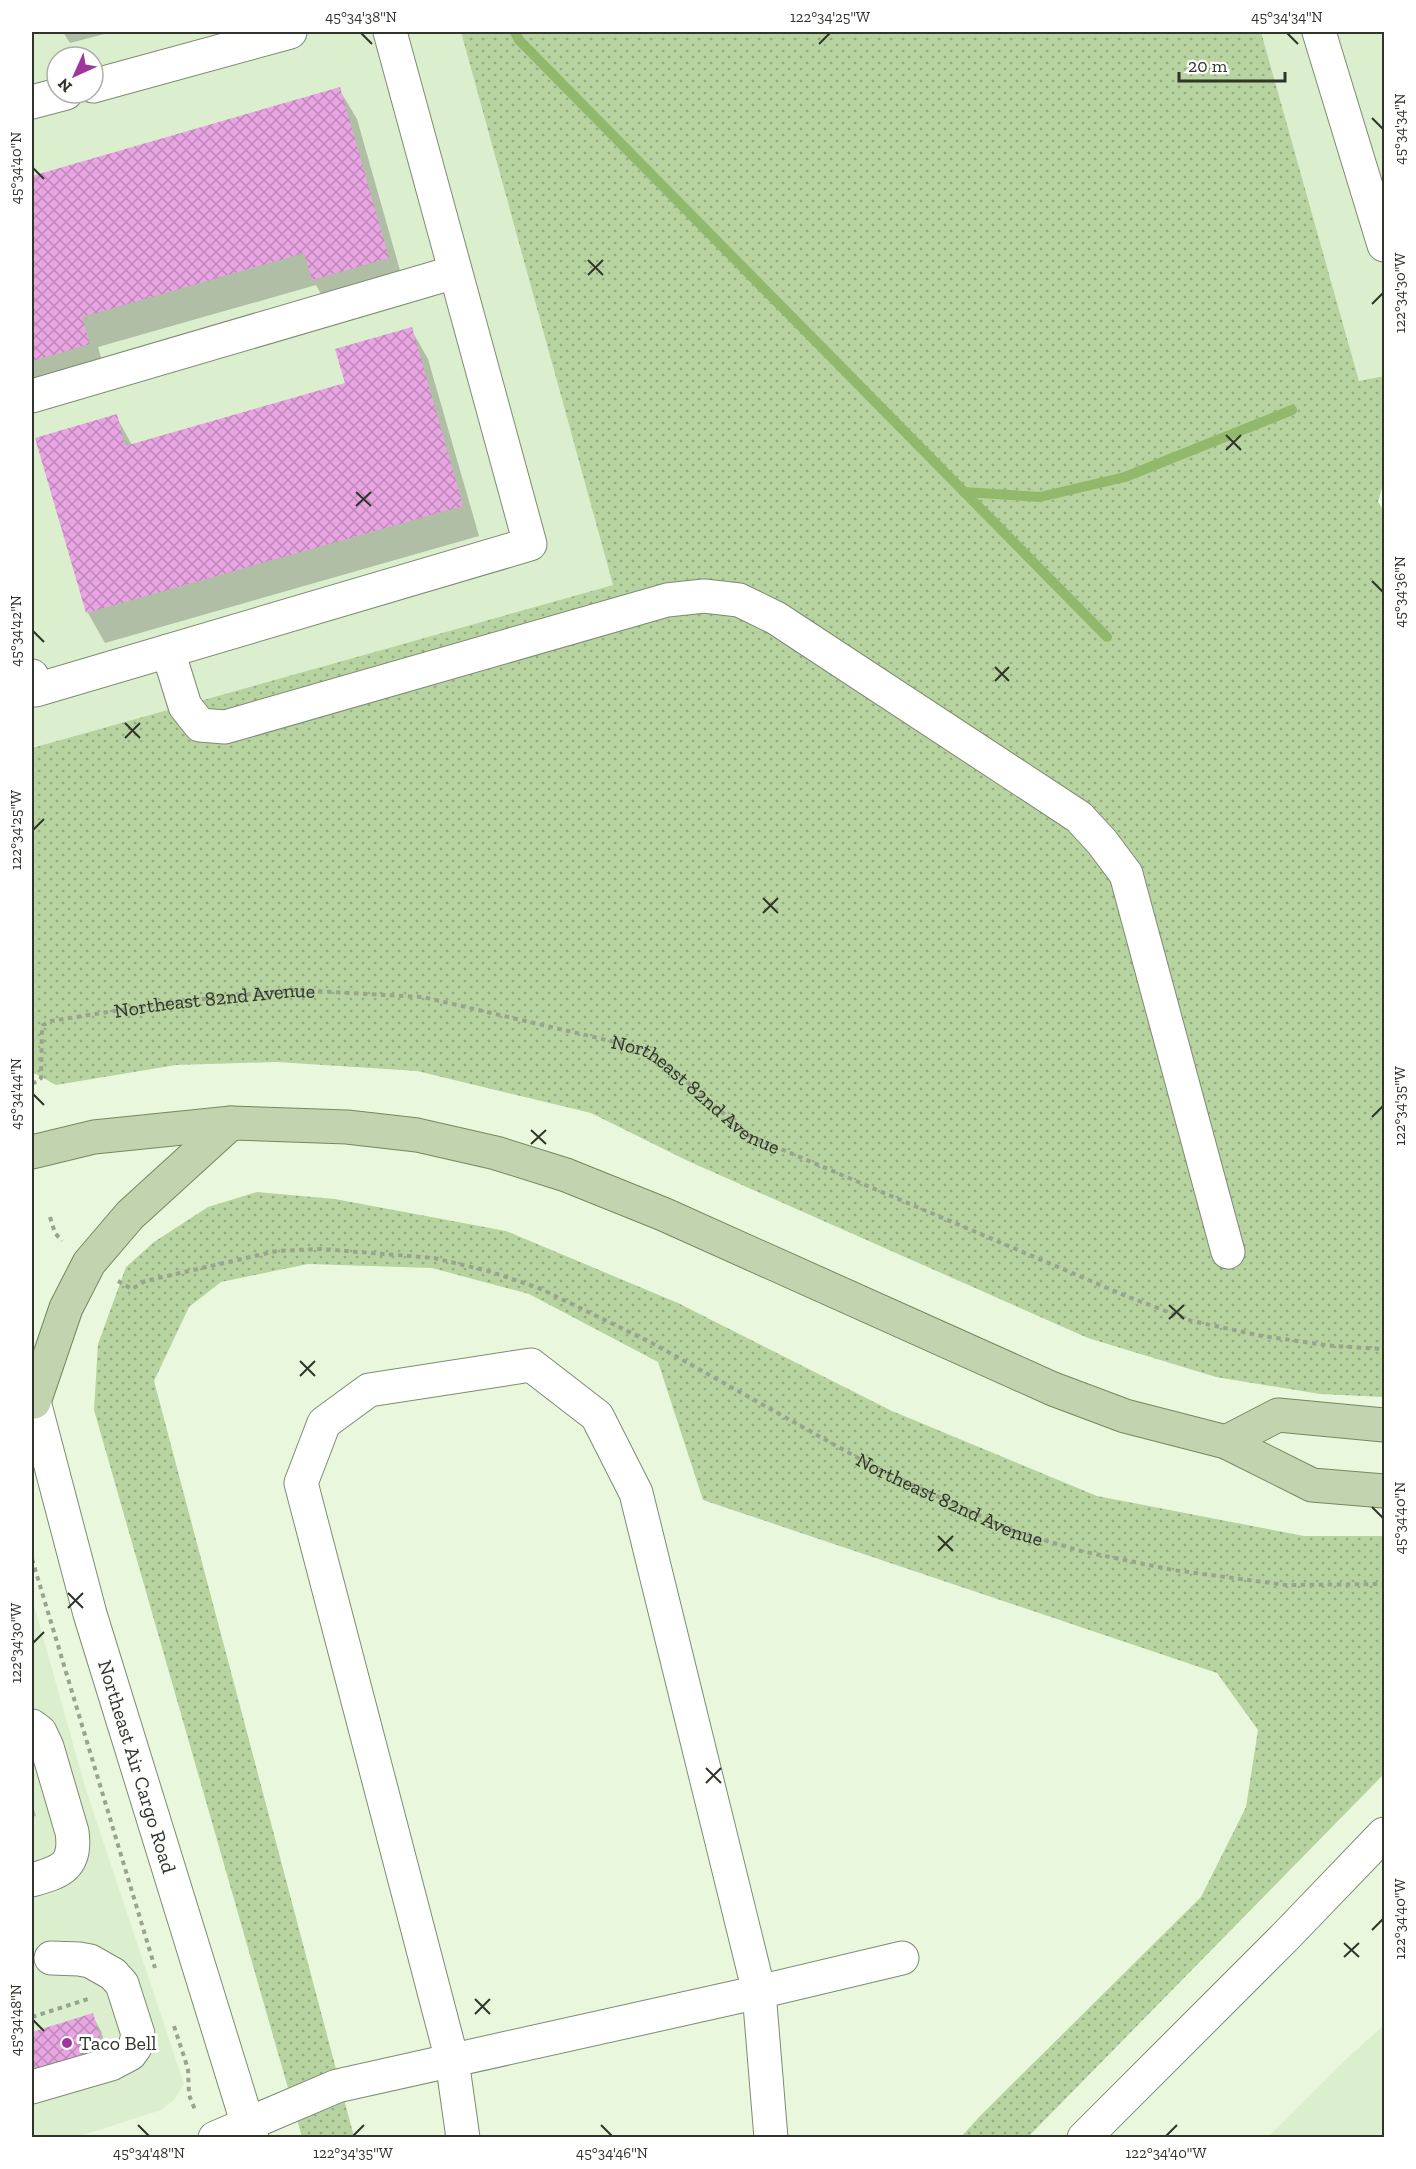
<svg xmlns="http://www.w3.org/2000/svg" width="1416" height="2169" font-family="'Zilla Slab',serif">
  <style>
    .built { fill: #dbeecd; fill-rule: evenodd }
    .grass { fill: url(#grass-dots) }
    .shadow { fill: #0003 }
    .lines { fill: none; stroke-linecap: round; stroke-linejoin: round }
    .stream { stroke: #92b96b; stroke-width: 10 }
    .building { fill: url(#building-cross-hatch) }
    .minor-casing { stroke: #7d8b72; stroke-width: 35 }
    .major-casing { stroke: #73895d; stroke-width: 35 }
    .path { stroke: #99a490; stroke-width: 4; stroke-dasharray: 4.5 4.5; stroke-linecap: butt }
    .minor { stroke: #fff; stroke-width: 33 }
    .major { stroke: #c1d3af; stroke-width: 33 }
    .ticks { fill: none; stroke: #2f352a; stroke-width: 2 }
    .poi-dot { fill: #9f379a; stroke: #fff; stroke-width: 2 }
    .labels { text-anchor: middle; stroke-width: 6; stroke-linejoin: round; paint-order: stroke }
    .street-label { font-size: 20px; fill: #2f352a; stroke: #fff }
    .poi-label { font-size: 20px; fill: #2f352a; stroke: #fff; text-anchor: start }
    .neatline { fill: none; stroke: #2f352a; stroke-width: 2 }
    .ticks-label { font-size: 15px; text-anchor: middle; fill: #2f352a }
  </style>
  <defs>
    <pattern id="grass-dots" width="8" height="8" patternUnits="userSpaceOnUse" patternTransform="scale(1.5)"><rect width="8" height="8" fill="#b7d39f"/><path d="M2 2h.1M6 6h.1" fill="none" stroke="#95ac82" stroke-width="1.8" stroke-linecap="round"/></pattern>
    <pattern id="building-cross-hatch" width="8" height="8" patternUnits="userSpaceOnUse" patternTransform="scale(1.5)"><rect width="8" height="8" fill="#e9a5e3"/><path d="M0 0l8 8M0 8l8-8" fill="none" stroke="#bd87b8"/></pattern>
  </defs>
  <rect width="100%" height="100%" fill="#e9f8dd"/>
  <g class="built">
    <path d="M32 32H461L613 585 32 748ZM57 57H93V93H57Z"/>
    <polygon points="1261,32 1384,32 1384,376 1359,381"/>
    <polygon points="32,1598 86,1790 184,2084 174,2100 161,2110 77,2137 32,2137"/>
    <polygon points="1384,2025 1384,2137 1268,2137 1341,2064"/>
  </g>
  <g class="grass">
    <polygon points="461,32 1261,32 1359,381 1384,376 1384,481 1378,502 1384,511 1384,1397 1320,1394 1216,1377 1088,1338 688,1161 591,1113 417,1071 277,1062 176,1065 56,1085 36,1074 32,1074 32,748 613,585"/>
    <polygon points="257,1192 335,1199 506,1231 678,1303 892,1411 1097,1496 1304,1536 1384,1536 1384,1774 1028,2137 961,2137 981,2115 1201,1897 1246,1807 1258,1730 1217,1673 703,1500 658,1362 529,1294 432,1268 308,1264 221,1282 189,1307 154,1381 354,2137 302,2137 94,1410 98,1344 126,1267 154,1242 208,1207"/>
  </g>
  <g class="shadow">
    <polygon points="63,32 112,32 70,43"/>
    <polygon points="339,89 357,119 405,288 330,310 316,285 98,347 106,375 32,396 32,177"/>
    <polygon points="411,329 428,359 479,536 105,643 88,613 37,439 116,416 132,445 347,384"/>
    <polygon points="32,1803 36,1816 32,1817"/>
    <polygon points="92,2015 101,2031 113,2070 32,2094 32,2034"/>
  </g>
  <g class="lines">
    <g class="stream">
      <polyline points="515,32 519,40 1107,637"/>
      <polyline points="964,492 1040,497 1125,477 1292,410"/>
    </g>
  </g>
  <g class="building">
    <polygon points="340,87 389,258 312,280 304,253 82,317 90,344 32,361 32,176"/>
    <polygon points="412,327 463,506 86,613 35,438 117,414 125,446 345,383 335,349"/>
    <polygon points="93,2013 105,2054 32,2076 32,2032"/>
  </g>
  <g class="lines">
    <g class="minor-casing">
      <g id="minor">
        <polyline points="1319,32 1384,245"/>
        <polyline points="93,86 290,32"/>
        <polyline points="32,102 66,93"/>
        <polyline points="32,396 455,272"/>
        <polyline points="168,651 185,706 200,725 225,727 667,600 704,596 739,600 776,618 1079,817 1102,842 1126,874 1228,1252"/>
        <polyline points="32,676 36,690 530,544 390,32"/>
        <path id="s3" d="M32 1394 90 1614 252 2138"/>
        <path d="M32 1726 40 1732 47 1747 72 1832C77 1867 60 1872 32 1880"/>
        <polyline points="32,2087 111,2064 130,2054 135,2047 138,2034 122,1984 113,1974 90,1961 79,1959 51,1958"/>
        <polyline points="215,2138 337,2086 759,1992 771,2138"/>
        <polyline points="463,2138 452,2060 301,1483 324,1423 369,1390 531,1365 597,1416 636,1493 759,1992 902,1958"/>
        <polyline points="1084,2138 1285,1937 1384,1834"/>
      </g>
    </g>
    <g class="major-casing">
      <g id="major">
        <polyline points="32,1152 94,1137 231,1123 347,1127 417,1135 496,1153 566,1175 663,1214 1053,1389 1125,1416 1226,1442 1312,1485 1384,1491"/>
        <polyline points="34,1402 66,1308 89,1263 130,1215 231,1123"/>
        <polyline points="1226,1442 1278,1415 1384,1425"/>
      </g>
    </g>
    <g class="path">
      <path id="s1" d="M32 1083 37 1082 41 1078 42 1028 43 1025 51 1021 165 1003 294 990 423 997 645 1049 660 1058 748 1135 1126 1296 1192 1321 1262 1336 1333 1346 1384 1349"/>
      <polyline points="50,1217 55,1233 62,1241"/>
      <path id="s2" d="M118 1281 132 1289 145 1281 277 1251 321 1249 434 1258 488 1271 539 1288 652 1343 878 1469 1013 1531 1081 1551 1173 1570 1286 1585 1384 1584"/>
      <polyline points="32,1559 155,1968"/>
      <polyline points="32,2017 88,1999"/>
      <polyline points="174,2026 188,2069 189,2095 196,2112"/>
    </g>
    <use href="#minor" class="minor"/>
    <use href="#major" class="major"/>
  </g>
  <path class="ticks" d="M361 33 372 44M1287 33 1298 44M819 44 830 33M1372 118 1383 129M33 168 44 179M588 260 603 275M588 275 603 260M1372 304 1383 293M1226 435 1241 450M1226 450 1241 435M356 492 371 506M356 506 371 492M1372 581 1383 592M33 631 44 642M995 667 1009 681M995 681 1009 667M125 723 140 738M125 738 140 723M33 830 44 819M763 898 778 913M763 913 778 898M33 1094 44 1105M1372 1117 1383 1106M531 1130 546 1144M531 1144 546 1130M1169 1305 1184 1319M1169 1319 1184 1305M300 1361 315 1376M300 1376 315 1361M1372 1507 1383 1518M938 1536 953 1551M938 1551 953 1536M68 1593 83 1608M68 1608 83 1593M33 1643 44 1632M706 1768 721 1783M706 1783 721 1768M1372 1930 1383 1919M1344 1943 1359 1957M1344 1957 1359 1943M475 1999 490 2014M475 2014 490 1999M33 2020 44 2031M138 2125 149 2136M601 2125 612 2136M353 2136 364 2125M1166 2136 1177 2125"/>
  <circle class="poi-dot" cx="67" cy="2043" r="6"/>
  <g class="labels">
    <g class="street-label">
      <text dy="7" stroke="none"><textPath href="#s1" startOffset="238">Northeast 82nd Avenue</textPath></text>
      <text dy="7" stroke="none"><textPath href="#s1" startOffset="742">Northeast 82nd Avenue</textPath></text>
      <text dy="7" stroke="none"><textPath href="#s2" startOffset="896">Northeast 82nd Avenue</textPath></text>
      <text dy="7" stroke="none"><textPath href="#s3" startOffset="387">Northeast Air Cargo Road</textPath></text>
    </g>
    <g class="poi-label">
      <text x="79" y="2050">Taco Bell</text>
    </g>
  </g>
  <rect width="1416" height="2169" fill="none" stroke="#ffffff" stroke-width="66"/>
  <g transform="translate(75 75) rotate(225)"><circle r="28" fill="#ffffff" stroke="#acaeaa" stroke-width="1.5"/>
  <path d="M0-4.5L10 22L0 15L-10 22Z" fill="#9f379a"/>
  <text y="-9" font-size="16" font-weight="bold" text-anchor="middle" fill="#2f352a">N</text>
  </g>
  <path d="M1179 72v9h106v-9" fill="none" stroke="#2f352a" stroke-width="3"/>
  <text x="1188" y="72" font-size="18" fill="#2f352a" stroke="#ffffff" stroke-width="4.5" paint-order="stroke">20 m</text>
  <rect x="33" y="33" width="1350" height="2103" class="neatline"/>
  <g class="ticks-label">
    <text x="361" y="22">45°34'38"N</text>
    <text x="830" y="22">122°34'25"W</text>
    <text x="1287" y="22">45°34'34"N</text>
    <text transform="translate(1400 129) rotate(-90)" y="5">45°34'34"N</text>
    <text transform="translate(16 168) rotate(-90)" y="5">45°34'40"N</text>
    <text transform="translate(1400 293) rotate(-90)" y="5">122°34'30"W</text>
    <text transform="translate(1400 592) rotate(-90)" y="5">45°34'36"N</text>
    <text transform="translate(16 631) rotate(-90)" y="5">45°34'42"N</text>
    <text transform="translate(16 830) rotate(-90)" y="5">122°34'25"W</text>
    <text transform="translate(16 1094) rotate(-90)" y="5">45°34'44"N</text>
    <text transform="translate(1400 1106) rotate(-90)" y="5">122°34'35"W</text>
    <text transform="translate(1400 1518) rotate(-90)" y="5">45°34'40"N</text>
    <text transform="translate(16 1643) rotate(-90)" y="5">122°34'30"W</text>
    <text transform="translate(1400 1919) rotate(-90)" y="5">122°34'40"W</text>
    <text transform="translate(16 2020) rotate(-90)" y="5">45°34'48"N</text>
    <text x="149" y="2158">45°34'48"N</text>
    <text x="353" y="2158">122°34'35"W</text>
    <text x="612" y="2158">45°34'46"N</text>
    <text x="1166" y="2158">122°34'40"W</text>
  </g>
</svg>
